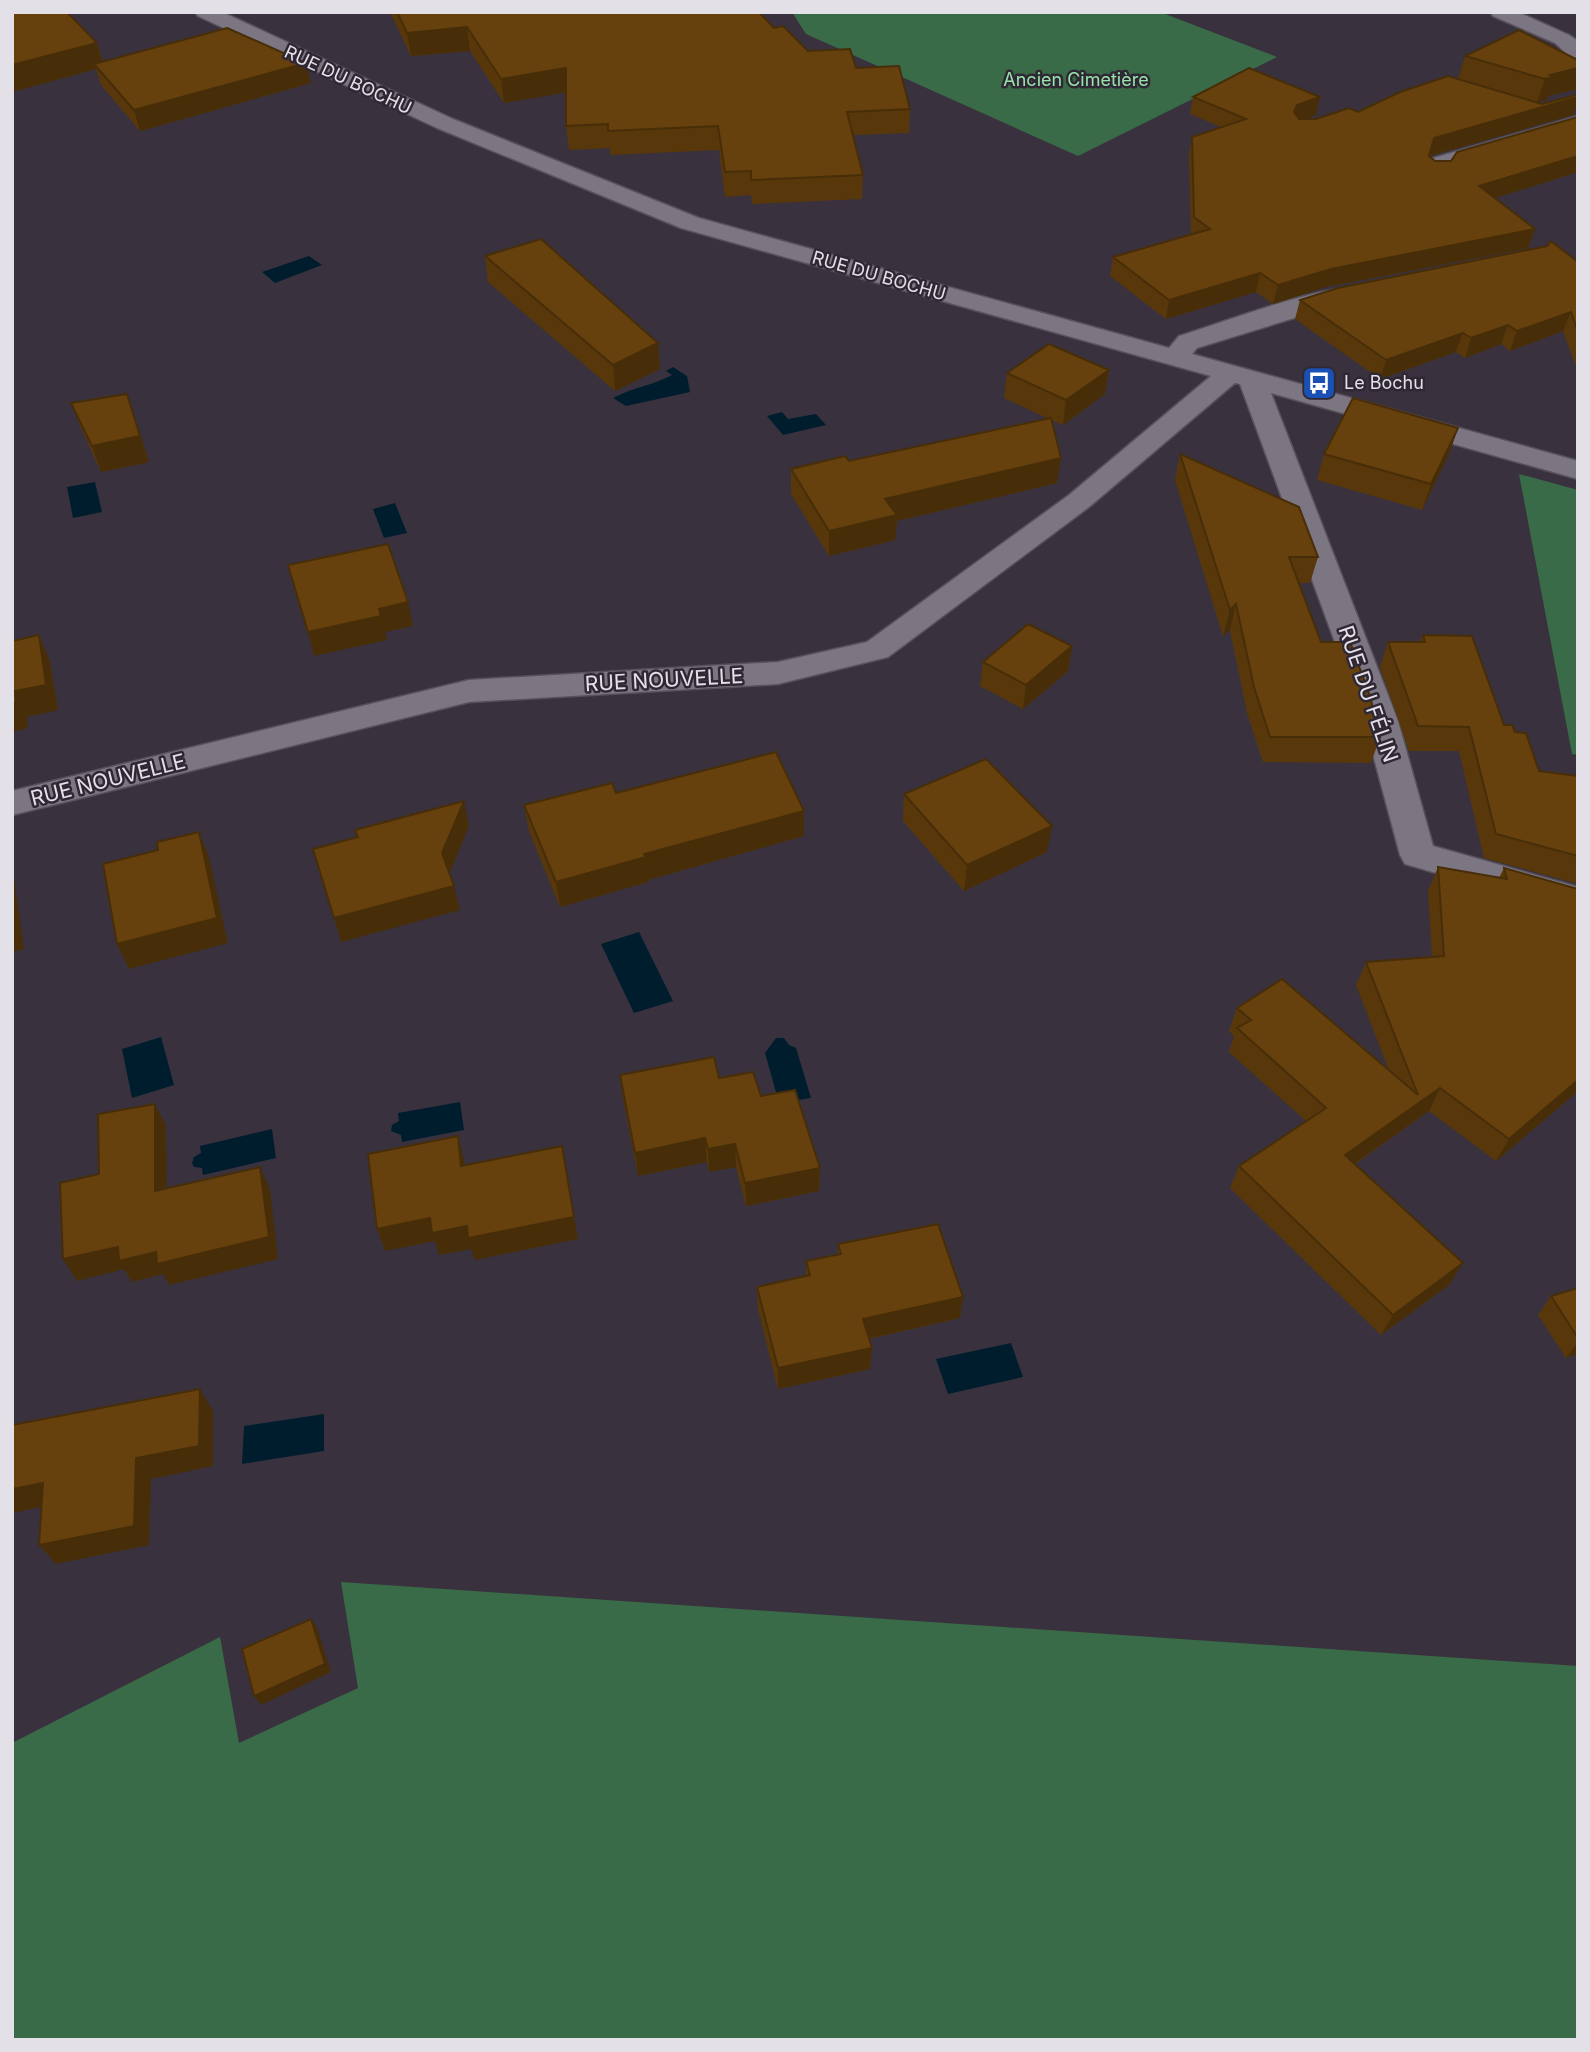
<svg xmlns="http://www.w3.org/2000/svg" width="1590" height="2052" font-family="Inter,sans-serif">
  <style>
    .green { fill: #3a6b48 }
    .water { fill: #001d2d }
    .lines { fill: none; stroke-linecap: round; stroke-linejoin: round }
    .minor-casing { stroke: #57515b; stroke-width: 3 }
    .minor { fill: #7c7582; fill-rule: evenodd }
    .wall { fill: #58380b }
    .shaded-wall { fill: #472e09 }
    .building { fill: #66410d; stroke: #472e09; stroke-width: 2 }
    .labels { text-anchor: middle; stroke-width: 5; stroke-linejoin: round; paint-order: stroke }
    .far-street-label { font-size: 18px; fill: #e4e0e7; stroke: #2f2834 }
    .far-park-label { font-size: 18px; fill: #97e4aa; stroke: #2f2834 }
    .far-poi-label { font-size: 18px; fill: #e4e0e7; stroke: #2f2834; text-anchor: start }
    .street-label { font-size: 21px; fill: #e4e0e7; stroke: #2f2834 }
  </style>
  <rect width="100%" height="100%" fill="#39323e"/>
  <g class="green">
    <polygon points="792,12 1160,12 1277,57 1078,156 806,34"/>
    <polygon points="1519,474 1578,490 1578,755 1572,754"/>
    <polygon points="341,1582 1578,1666 1578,2040 12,2040 12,1743 220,1637 239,1743 358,1688"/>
  </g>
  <g class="water">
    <polygon points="309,256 322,265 275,283 262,272"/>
    <path d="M673 367 687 376 690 392 626 406 613 398C634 387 651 386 672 375L666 371Z"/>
    <polygon points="782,412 788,419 816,414 826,425 783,435 767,416"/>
    <polygon points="95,482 102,512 73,518 67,487"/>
    <polygon points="395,503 407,533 384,538 373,509"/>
    <polygon points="639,932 673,1001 634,1013 601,944"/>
    <polygon points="161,1037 174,1085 132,1098 122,1049"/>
    <polygon points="776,1038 784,1038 789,1045 796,1048 811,1098 779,1103 765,1053"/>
    <polygon points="460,1102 464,1130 402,1142 401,1135 391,1131 392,1125 399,1121 398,1113"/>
    <polygon points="272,1129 276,1158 203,1175 202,1168 194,1167 192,1163 194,1157 201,1153 200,1146"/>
    <polygon points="1011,1343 1023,1377 948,1394 936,1359"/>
    <polygon points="324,1414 324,1451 242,1464 244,1426"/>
  </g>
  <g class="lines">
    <g class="minor-casing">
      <g id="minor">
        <path d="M195 12H222L453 119 699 218 1169 348 1179 336C1212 326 1329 282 1356 289L1360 294 1356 299 1197 348 1192 354 1578 461V479L1271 393 1398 721 1433 846 1578 887V914L1405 864 1400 855 1364 721 1240 384 1235 383 1089 507 888 657 778 684 469 702 12 815V791L469 680 778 662 867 642 1069 495 1211 376 681 228 437 128 198 16Z"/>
        <polygon points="1490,12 1518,12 1569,35 1578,41 1578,58 1570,57 1555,43 1493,16"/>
        <polygon points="1578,116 1578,130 1450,168 1446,177 1430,177 1426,172 1430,159"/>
      </g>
    </g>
    <use href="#minor" class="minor"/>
  </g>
  <g class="wall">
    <polygon points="12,12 97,43 103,62 311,83 140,131 101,85 96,69 12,92"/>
    <polygon points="390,12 735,12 774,28 808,51 856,68 910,109 909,133 853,135 863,175 862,199 752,204 751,195 725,197 719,150 610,155 610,148 569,150 566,126 566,92 504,103 470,51 411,56"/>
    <polygon points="1465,56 1578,60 1578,89 1548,96 1547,100 1537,102 1573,115 1430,156 1435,161 1578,172 1494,198 1535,229 1528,248 1326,287 1273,304 1256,292 1166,319 1110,276 1113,257 1191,234 1189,155 1192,137 1221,127 1190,114 1193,97 1320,97 1316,115 1304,119 1316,119 1358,112 1458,79"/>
    <polygon points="485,256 658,343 660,369 615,391 488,282"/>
    <polygon points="1578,262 1578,372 1563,331 1510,351 1501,344 1465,358 1456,352 1380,379 1295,319 1300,300"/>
    <polygon points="1109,370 1105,394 1063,425 1052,420 1057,483 897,521 895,540 829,556 791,494 791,469 849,461 1049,419 1004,398 1007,373"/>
    <polygon points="127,394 149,462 101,472 81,428 71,403"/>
    <polygon points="1458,428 1449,454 1422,510 1317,480 1324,454"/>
    <polygon points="1180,454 1318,557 1310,583 1299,583 1321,642 1380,737 1371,763 1263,762 1247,713 1230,630 1223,636 1175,480"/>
    <polygon points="1423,635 1504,725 1515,732 1539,771 1578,776 1578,884 1484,858 1459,751 1409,751 1380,667 1388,642 1420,642"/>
    <polygon points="1072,646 1068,671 1023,709 980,686 983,662"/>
    <polygon points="616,793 804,836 648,880 648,882 560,907 529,831 524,805"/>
    <polygon points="904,794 1047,852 964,891 903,821"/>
    <polygon points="1438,867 1499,878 1504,868 1578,889 1578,1091 1496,1161 1429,1111 1355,1164 1450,1284 1381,1335 1230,1188 1239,1166 1306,1121 1229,1052 1234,1036 1229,1031 1237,1008 1389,1070 1356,985 1366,962 1432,957 1428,891"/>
    <polygon points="620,1075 719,1078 761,1096 820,1168 819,1191 746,1206 736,1167 709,1172 707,1162 638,1176 623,1099"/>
    <polygon points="838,1244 963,1297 960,1318 869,1339 872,1348 870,1369 778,1389 758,1309 757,1287 806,1276 806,1261 838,1255"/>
    <polygon points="1578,1288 1578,1354 1566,1358 1538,1315 1551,1296"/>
  </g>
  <g class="shaded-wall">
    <polygon points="467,27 470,51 411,56 407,33"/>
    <polygon points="97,43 104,67 94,64 96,69 12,92 12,65"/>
    <polygon points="306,63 311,83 140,131 134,110"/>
    <polygon points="566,68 569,92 504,103 501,79"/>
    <polygon points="1578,68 1578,89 1548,96 1547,100 1537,102 1545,79 1550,75"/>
    <polygon points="1320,97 1316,115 1293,123 1294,112 1297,105"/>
    <polygon points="1578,97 1578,102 1573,115 1429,156 1434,138"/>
    <polygon points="1578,156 1578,172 1473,205 1479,186"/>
    <polygon points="1535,229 1528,248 1326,287 1273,304 1278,285 1331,269"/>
    <polygon points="1260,273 1256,292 1166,319 1169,300"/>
    <polygon points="1571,312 1563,331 1510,351 1517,331"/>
    <polygon points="1508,325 1501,344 1465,358 1471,338"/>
    <polygon points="1463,333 1456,352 1380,379 1386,360"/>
    <polygon points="658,343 660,369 615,391 613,365"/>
    <polygon points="1109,370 1105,394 1063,425 1066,400"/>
    <polygon points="127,394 149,462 101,472 92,446"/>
    <polygon points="1458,428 1449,454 1422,510 1431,484"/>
    <polygon points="1061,458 1057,483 897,521 895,540 829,556 829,531 885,499"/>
    <polygon points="408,602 413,626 385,632 387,640 314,656 308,632 379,609"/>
    <polygon points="1236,604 1230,630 1223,636 1230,610"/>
    <polygon points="39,635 50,661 58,710 27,717 28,728 12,732 12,703 15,691"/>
    <polygon points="1072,646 1068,671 1023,709 1026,685"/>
    <polygon points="464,801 469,826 448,877 442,853"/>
    <polygon points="804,811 804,836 648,880 648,882 560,907 556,882 644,854"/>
    <polygon points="1052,826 1047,852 964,891 967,865"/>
    <polygon points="199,832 209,857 228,943 129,969 117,944"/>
    <polygon points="12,873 14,877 24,949 12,952"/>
    <polygon points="454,886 460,910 341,942 334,918"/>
    <polygon points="1578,1080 1578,1091 1496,1161 1509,1139"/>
    <polygon points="1440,1088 1429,1111 1335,1177 1345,1155"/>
    <polygon points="155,1104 166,1126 167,1213 155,1191"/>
    <polygon points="458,1136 464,1160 468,1189 461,1166"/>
    <polygon points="705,1138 707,1162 638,1176 635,1153"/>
    <polygon points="735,1144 736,1167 709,1172 708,1149"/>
    <polygon points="562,1146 578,1239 475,1260 471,1249 439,1255 435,1241 385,1251 377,1229 430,1218"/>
    <polygon points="260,1167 270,1189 278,1259 169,1285 163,1274 132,1282 124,1269 77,1281 63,1259"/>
    <polygon points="820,1168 819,1191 746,1206 745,1183"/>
    <polygon points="1463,1263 1450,1284 1381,1335 1393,1315"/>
    <polygon points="963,1297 960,1318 862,1340 863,1319"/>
    <polygon points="1578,1342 1578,1354 1566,1358"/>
    <polygon points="872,1348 870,1369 778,1389 778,1368"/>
    <polygon points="200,1389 213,1411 213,1466 151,1479 149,1545 56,1564 39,1545 136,1458"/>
    <polygon points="43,1483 60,1503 12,1513 12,1489"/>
    <polygon points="311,1619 317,1628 331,1672 261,1705 254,1696"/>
  </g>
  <g class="building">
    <polygon points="12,12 67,12 97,43 12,65"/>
    <polygon points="397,12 759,12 774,28 783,26 808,51 850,49 856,68 899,66 910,109 847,112 863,175 751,180 751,171 725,172 718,126 608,131 608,124 566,126 566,68 501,79 467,27 407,33"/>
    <polygon points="227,28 306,63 134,110 94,64"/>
    <polygon points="1519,30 1578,60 1578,68 1550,75 1554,77 1545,79 1465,56"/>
    <polygon points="1249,68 1320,97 1297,105 1294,112 1299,119 1316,119 1349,108 1358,112 1400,92 1448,76 1542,104 1576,95 1578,97 1434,138 1429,156 1435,161 1451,161 1457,152 1578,117 1578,156 1479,186 1535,229 1331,269 1278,285 1260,273 1169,300 1113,257 1210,229 1194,217 1192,137 1246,119 1193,97"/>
    <polygon points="541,239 658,343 613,365 485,256"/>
    <polygon points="1551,241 1578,262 1578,332 1571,312 1517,331 1508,325 1471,338 1463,333 1386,360 1300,300 1338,288 1547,246"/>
    <polygon points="1049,344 1109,370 1066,400 1007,373"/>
    <polygon points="127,394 140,436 92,446 71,403"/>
    <polygon points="1353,398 1458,428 1431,484 1324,454"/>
    <polygon points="1051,418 1061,458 885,499 897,515 829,531 791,469 845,456 849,461"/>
    <polygon points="1180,454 1299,507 1318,557 1289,557 1321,642 1350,642 1370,696 1380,737 1270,737 1254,687 1236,604 1230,610"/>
    <polygon points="388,544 408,602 379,609 381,616 308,632 288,565"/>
    <polygon points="1028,624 1072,646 1026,685 983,662"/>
    <polygon points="39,635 46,685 15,691 16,702 12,703 12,641"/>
    <polygon points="1423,635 1472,636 1504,725 1512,725 1515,732 1526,733 1539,771 1578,776 1578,856 1496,834 1469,727 1418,726 1388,642 1425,642"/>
    <polygon points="776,752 804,811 644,854 646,857 556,882 524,805 612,783 616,793"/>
    <polygon points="986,759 1052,826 967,865 904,794"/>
    <polygon points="464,801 442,853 454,886 334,918 313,849 358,837 355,830"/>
    <polygon points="199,832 217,918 117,944 103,864 158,850 157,842"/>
    <polygon points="1438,867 1507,879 1504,868 1578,889 1578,1080 1509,1139 1440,1088 1345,1155 1463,1263 1393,1315 1239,1166 1326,1108 1237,1028 1251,1020 1237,1008 1282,979 1418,1095 1366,962 1444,956"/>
    <polygon points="714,1057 719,1078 753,1072 761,1096 795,1090 820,1168 745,1183 735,1144 708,1149 705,1138 635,1153 620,1075"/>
    <polygon points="155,1104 155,1191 260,1167 269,1237 157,1264 156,1252 119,1261 118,1247 63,1259 60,1183 99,1174 98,1114"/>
    <polygon points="458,1136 461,1166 562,1146 574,1217 468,1238 467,1226 432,1233 430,1218 377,1229 368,1154"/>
    <polygon points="938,1224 963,1297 863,1319 872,1348 778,1368 757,1287 810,1275 806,1261 841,1254 838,1244"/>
    <polygon points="1578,1288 1578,1338 1551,1296"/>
    <polygon points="200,1389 199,1446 136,1458 134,1526 39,1545 43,1483 12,1489 12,1425"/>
    <polygon points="311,1619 325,1664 254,1696 242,1649"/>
  </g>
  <defs>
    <g id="bus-square" transform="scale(1.75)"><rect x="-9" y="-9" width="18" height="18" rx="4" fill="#1a4fb4" stroke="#2f2834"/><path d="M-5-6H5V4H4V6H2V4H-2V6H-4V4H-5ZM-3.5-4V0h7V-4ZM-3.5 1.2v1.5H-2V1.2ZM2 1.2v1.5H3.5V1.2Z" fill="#fff"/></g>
  </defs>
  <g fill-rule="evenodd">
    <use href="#bus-square" x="1319" y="383"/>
  </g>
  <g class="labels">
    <g class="far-street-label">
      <text transform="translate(348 80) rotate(25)" y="6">RUE DU BOCHU</text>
      <text transform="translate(879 276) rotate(16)" y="6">RUE DU BOCHU</text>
    </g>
    <g class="far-park-label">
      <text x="1076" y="86">Ancien Cimetière</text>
    </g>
    <g class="far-poi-label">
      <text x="1344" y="389">Le Bochu</text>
    </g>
    <g class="street-label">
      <text transform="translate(664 680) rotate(-3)" y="7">RUE NOUVELLE</text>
      <text transform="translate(1368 694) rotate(71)" y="7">RUE DU FÉLIN</text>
      <text transform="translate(108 780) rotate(-14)" y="7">RUE NOUVELLE</text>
    </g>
  </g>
  <rect width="1590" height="2052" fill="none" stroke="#e4e0e7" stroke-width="28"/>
</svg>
